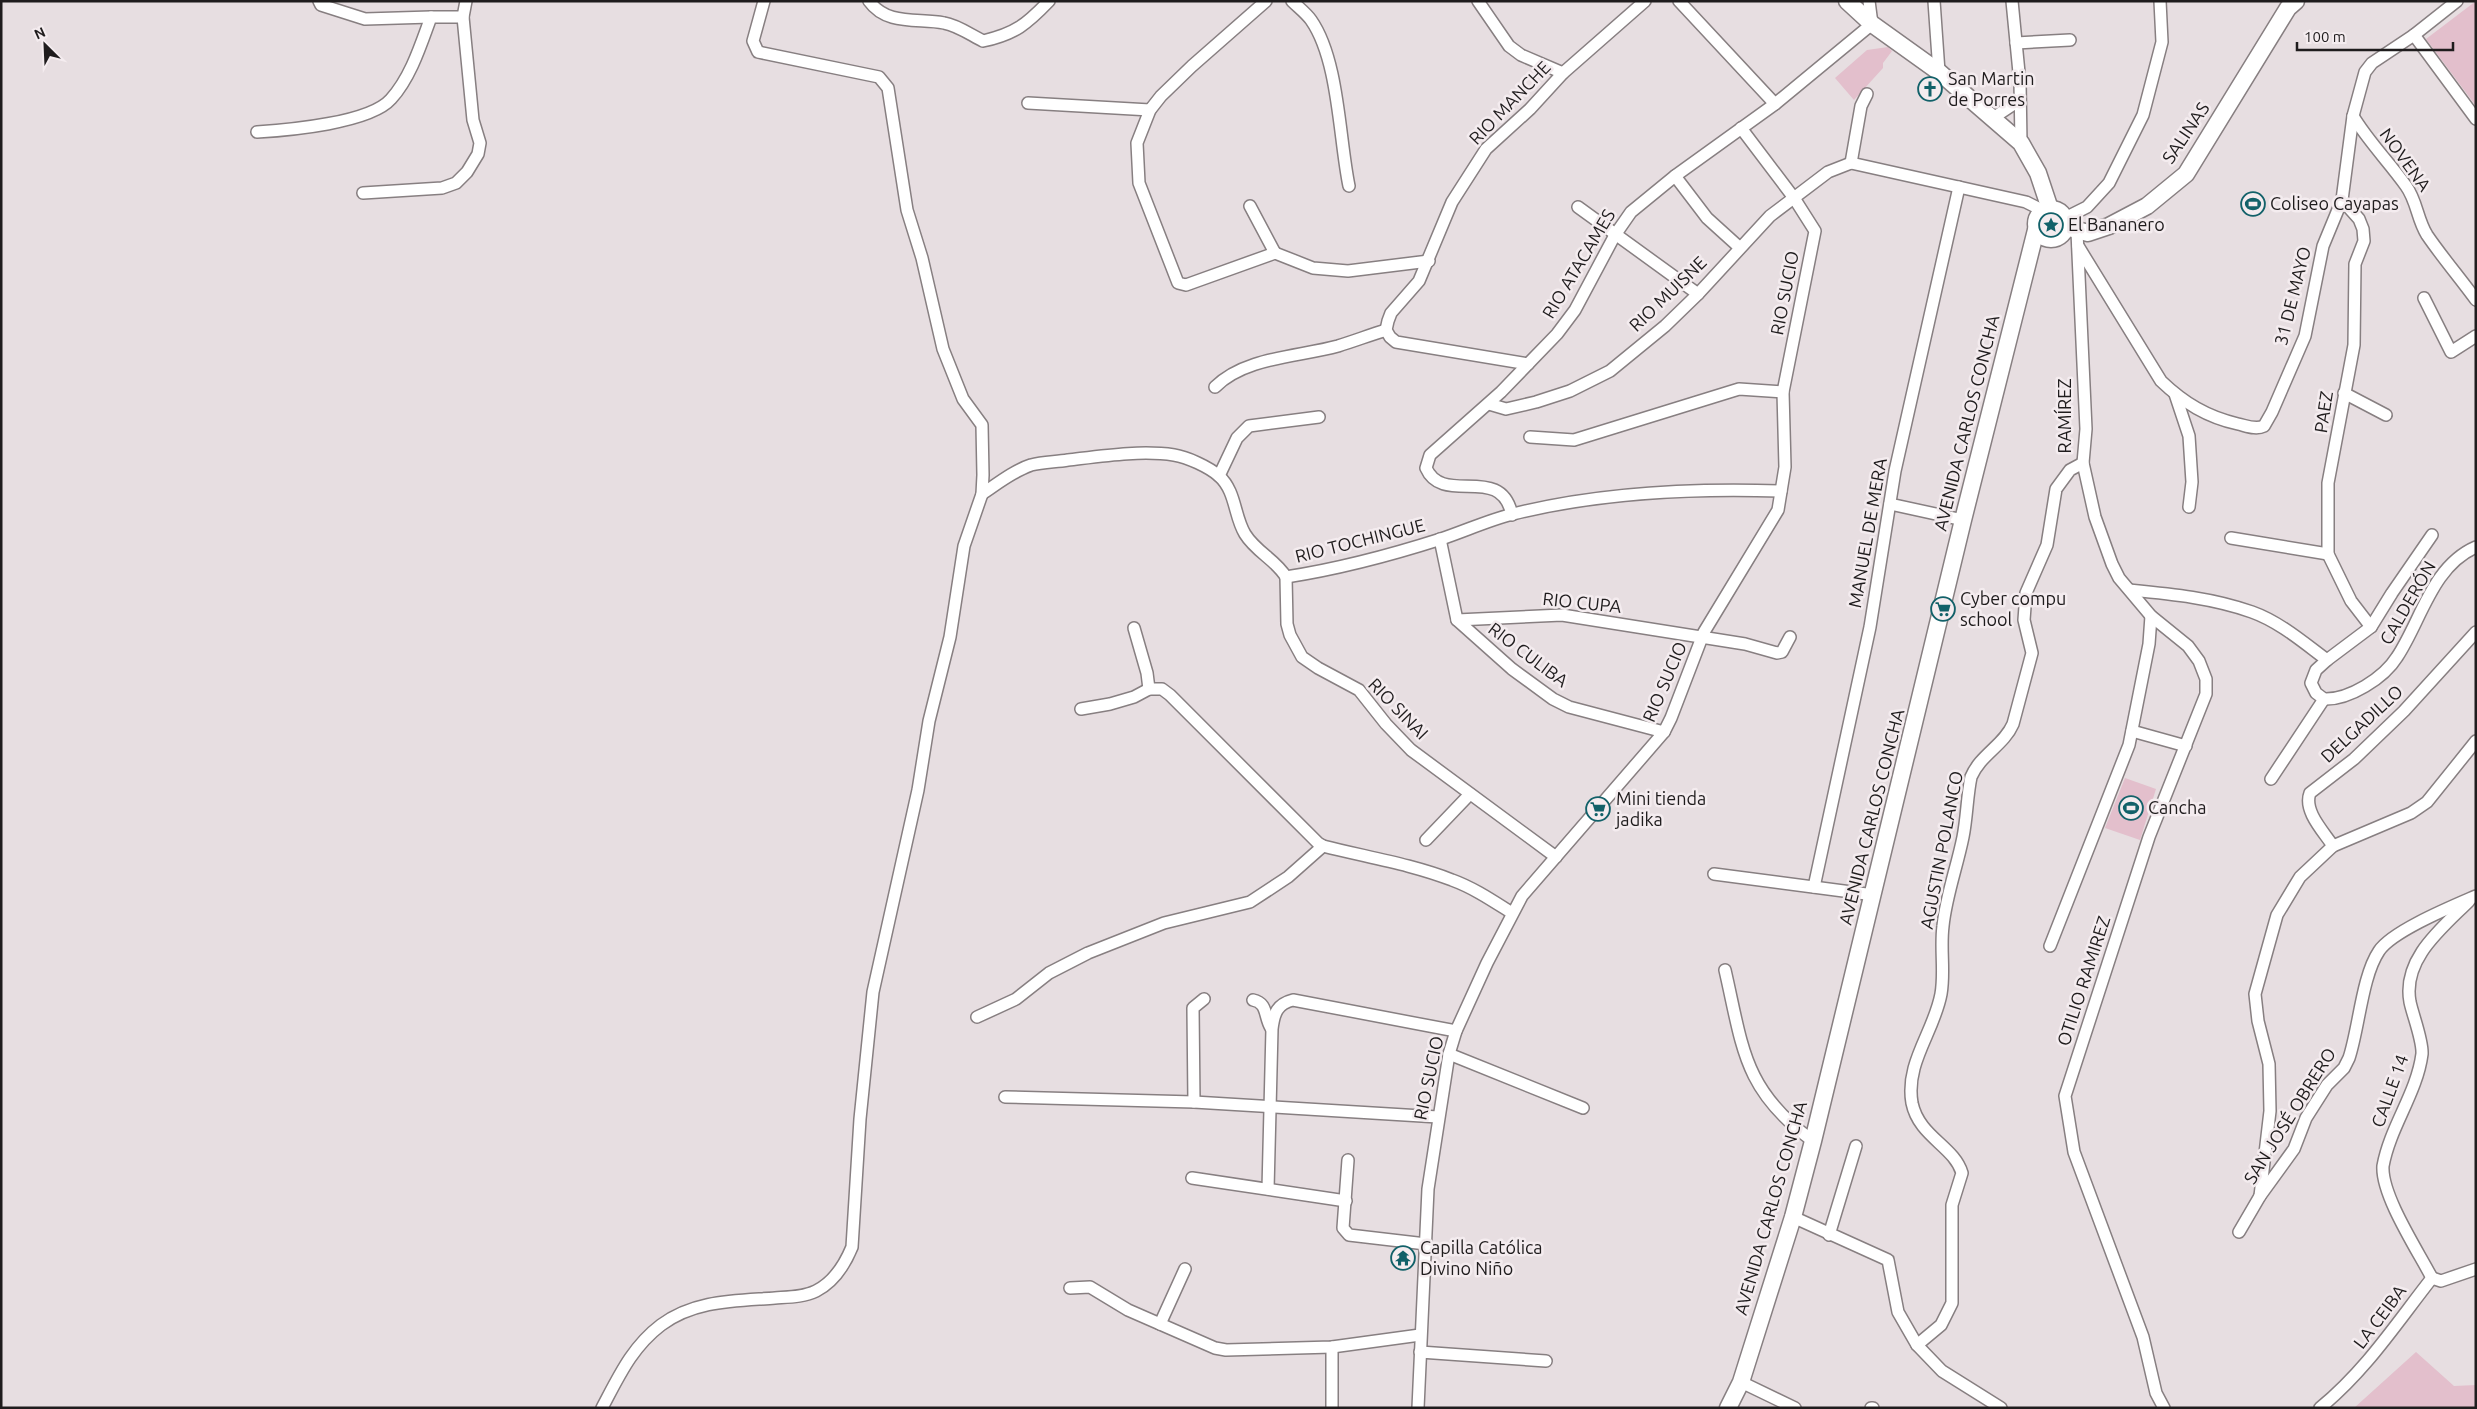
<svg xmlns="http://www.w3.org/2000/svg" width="2477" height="1409" font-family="Ubuntu,sans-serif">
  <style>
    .green { fill: #e3bfcc }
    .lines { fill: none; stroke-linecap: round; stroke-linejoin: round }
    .street-casing { stroke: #877f81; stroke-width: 14 }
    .secondary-casing { stroke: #877f81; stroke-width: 19 }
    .street { stroke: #fff; stroke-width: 11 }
    .secondary { stroke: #fff; stroke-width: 16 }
    .labels { text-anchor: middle; stroke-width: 5; stroke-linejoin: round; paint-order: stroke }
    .poi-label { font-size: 18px; fill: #1f1c1d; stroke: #f4ecef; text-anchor: start }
    .street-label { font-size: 18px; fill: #1f1c1d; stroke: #f4ecef }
  </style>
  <rect width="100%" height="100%" fill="#e7dee1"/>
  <g class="green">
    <polygon points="2476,1 2476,106 2426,39"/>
    <polygon points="1888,47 1892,51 1883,63 1883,68 1854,100 1835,78 1867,50"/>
    <polygon points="2125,778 2156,789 2140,840 2105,828"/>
    <polygon points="2416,1352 2454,1386 2476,1385 2476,1408 2354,1408"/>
  </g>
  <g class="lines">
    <g class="street-casing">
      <g id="street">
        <polyline points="319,1 321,5 365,19 431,17"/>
        <path d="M869 1C887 26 918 18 944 23 957 25 971 35 983 41 1015 34 1027 24 1049 1"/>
        <polyline points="1266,1 1192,66 1161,96 1150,110 1137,143 1139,183 1178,283 1186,285 1275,253 1313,268 1348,271 1429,261"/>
        <path d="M1292 1C1298 7 1306 13 1311 20 1339 60 1339 138 1349 186"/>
        <polyline points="1478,1 1509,46 1521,55 1563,73"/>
        <polyline points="1679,1 1775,104"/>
        <polyline points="1934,1 1939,72"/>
        <polyline points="2012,1 2020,83 2021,143"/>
        <polyline points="2414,35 2476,119"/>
        <polyline points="2016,43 2070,40"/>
        <polyline points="1028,103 1150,110"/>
        <path d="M2353 116C2368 141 2389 162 2406 186 2417 201 2417 219 2427 235 2442 257 2460 278 2476 300"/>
        <polyline points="1993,118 2020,100"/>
        <path d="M257 132C289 130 370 123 391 99 411 77 421 44 431 17H463"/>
        <polyline points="1851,163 1861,106 1867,94"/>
        <polyline points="1675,176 1707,218 1739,247"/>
        <polyline points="363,193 442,188 456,183 467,172 478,154 480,143 473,120 463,17 466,1"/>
        <polyline points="2342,200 2359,219 2363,229 2364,241 2355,264 2354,345 2328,483 2328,554 2351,601 2371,627"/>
        <polyline points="1250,206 1275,253"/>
        <polyline points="1578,207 1698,294"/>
        <polyline points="2065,218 2087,207 2109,183 2143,115 2162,42 2160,1"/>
        <polyline points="2077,232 2086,429 2083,463 2095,517 2112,564 2119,578 2151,616 2188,646 2199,661 2206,679 2206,694 2149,837 2065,1096 2074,1152 2143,1337 2156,1393 2164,1408"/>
        <path d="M2078 246 2161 381C2184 403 2207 417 2238 424 2247 426 2256 430 2264 426L2272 412 2305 336 2323 246 2342 200 2353 116 2365 72 2372 63 2414 35 2457 1"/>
        <polyline points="2424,298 2451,352 2476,336"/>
        <polyline points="1528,364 1396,342 1390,337 1386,330 1388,321 1391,313 1419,281 1452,202 1486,149 1530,109 1563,73 1645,1"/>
        <path d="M1215 387C1245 357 1298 357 1338 346 1354 341 1370 335 1386 330"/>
        <polyline points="2344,393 2386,415"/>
        <polyline points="2175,394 2189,436 2192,482 2189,507"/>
        <polyline points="1489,404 1506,409 1536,402 1570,391 1610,371 1665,326 1698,294 1770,216 1828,172 1851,163 2026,202 2044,211"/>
        <polyline points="1530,437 1574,440 1739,389 1783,392"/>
        <polyline points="1219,476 1237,438 1249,426 1319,417"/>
        <path d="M982 494C997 484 1013 471 1031 465 1043 462 1056 462 1068 460 1102 456 1141 450 1174 455 1187 457 1209 467 1219 476 1236 491 1234 516 1245 534 1256 552 1276 560 1286 577 1338 569 1391 555 1441 539 1465 531 1489 520 1513 514 1601 492 1692 488 1781 491"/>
        <polyline points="1890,504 1963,520"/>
        <path d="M1512 515C1501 462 1443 507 1426 468L1430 455 1501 392 1557 334 1575 310 1615 235 1631 212 1675 176 1775 104 1872 24 1869 1"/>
        <path d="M2432 535 2392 593 2371 627 2327 660 2316 670 2311 683 2316 693 2324 699C2349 700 2384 678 2397 657 2421 621 2432 566 2476 547"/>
        <polyline points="2231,538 2328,554"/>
        <polyline points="1440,539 1457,620 1512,669 1553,699 1569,707 1664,732"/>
        <polyline points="1286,577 1287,624 1290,635 1302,657 1318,668 1359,690 1386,724 1411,750 1556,857"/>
        <path d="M2130 590C2171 594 2213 598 2252 612 2280 622 2304 643 2327 660"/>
        <polyline points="1457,620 1562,615 1745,644 1777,653 1782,652 1790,637"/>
        <polyline points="1134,628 1147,673 1149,689"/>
        <path d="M1081 709 1110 704 1134 697 1149 689H1162L1170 695 1318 843 1323 846C1366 857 1411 864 1452 880 1474 888 1493 901 1512 913"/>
        <polyline points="2132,731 2186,746"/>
        <polyline points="2271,779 2324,699"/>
        <polyline points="1426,840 1470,794"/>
        <path d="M2333 846C2324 832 2303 811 2310 793L2354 759 2404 711 2476 632"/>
        <polyline points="1714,874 1874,895"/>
        <polyline points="1814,887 1870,627 1895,471 1959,187"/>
        <polyline points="2050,946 2129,745 2149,644 2151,616"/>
        <path d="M1725 970C1743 1048 1743 1090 1813 1141"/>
        <path d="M1253 1000C1268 1003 1264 1017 1271 1028"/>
        <polyline points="977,1017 1016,999 1049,973 1088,953 1164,923 1250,902 1288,877 1323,846"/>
        <polyline points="1449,1054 1583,1108"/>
        <polyline points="1005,1097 1194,1102 1438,1117"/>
        <polyline points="1194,1102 1193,1008 1204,999"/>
        <polyline points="1348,1160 1343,1228 1349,1235 1426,1244"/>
        <polyline points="1192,1178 1346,1201"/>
        <path d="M1268 1189 1272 1029C1274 1013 1277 1004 1293 1000L1456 1031"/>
        <polyline points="2260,1196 2270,1111 2269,1064 2258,1021 2255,994 2277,915 2300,877 2333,846 2411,813 2427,802 2476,741"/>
        <polyline points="1793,1217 1888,1260 1898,1312 1917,1345 1942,1371 2001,1408"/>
        <path d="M2239 1232 2260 1196 2294 1149 2306 1118 2327 1085 2344 1068 2349 1058C2359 1028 2362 976 2379 951 2392 931 2453 906 2476 896"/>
        <polyline points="1829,1235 1856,1146"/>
        <path d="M2432 1278C2418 1251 2381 1195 2383 1166 2390 1127 2417 1093 2422 1054 2423 1041 2413 1016 2410 1002 2402 959 2442 928 2469 901"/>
        <polyline points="2432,1278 2441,1281 2476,1269"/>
        <polyline points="1070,1288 1090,1287 1128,1310 1215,1348 1226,1350 1332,1347 1420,1335"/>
        <polyline points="1160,1324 1185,1269"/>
        <path d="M1917 1345 1941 1325 1952 1303V1205L1962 1173C1954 1146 1919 1137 1912 1103 1905 1063 1934 1032 1941 994 1945 972 1940 949 1943 926 1946 896 1957 867 1963 837 1967 817 1967 796 1971 777 1980 755 2004 745 2013 724L2032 653 2024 620 2026 593 2047 545 2056 489 2070 470 2083 463"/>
        <polyline points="1420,1352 1546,1361"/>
        <polyline points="1741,1382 1795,1408"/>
        <path d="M602 1408C619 1376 632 1347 661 1325 695 1300 735 1301 775 1298 789 1297 804 1297 816 1291 834 1282 845 1264 852 1247L860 1119 873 992 918 790 929 721 950 637 964 546 982 494 983 475 982 425 963 399 943 349 922 258 907 210 888 88 879 77 758 52 753 41 764 1"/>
        <polyline points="1332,1408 1332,1347"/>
        <polyline points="1418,1408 1428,1189 1449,1054 1456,1031 1487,963 1522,896 1664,732 1671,718 1704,632 1778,510 1785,467 1783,392 1815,231 1794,198 1741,128"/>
        <polyline points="1871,1408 1873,1408"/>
        <path d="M2320 1408C2367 1369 2395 1325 2432 1278"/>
      </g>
    </g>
    <g class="secondary-casing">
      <g id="secondary">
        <polyline points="1847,1 1872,24 1939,72 2021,143 2038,173 2050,209"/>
        <circle cx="2051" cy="224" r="15"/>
        <polyline points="2066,227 2088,233 2109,226 2147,206 2186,174 2288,8 2296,1"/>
        <polyline points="1728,1408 1741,1382 1793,1217 1813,1141 1963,520 2036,230"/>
      </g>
    </g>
    <use href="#street" class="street"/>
    <use href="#secondary" class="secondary"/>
  </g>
  <defs>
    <g id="church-ring" transform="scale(1.25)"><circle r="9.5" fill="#f4ecef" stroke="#126169" stroke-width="1.5"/><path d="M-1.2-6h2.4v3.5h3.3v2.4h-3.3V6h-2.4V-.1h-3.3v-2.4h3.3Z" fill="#126169"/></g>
    <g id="stadium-ring" transform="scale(1.25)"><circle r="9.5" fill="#f4ecef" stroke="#126169" stroke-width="1.5"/><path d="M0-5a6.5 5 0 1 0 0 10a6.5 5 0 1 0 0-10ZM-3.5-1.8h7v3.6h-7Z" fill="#126169"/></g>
    <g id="sight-ring" transform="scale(1.25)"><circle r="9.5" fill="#f4ecef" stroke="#126169" stroke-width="1.5"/><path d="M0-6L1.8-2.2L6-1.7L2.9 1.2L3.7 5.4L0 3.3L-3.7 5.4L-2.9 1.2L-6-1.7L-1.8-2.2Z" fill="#126169"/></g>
    <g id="supermarket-ring" transform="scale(1.25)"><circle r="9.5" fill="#f4ecef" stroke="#126169" stroke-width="1.5"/><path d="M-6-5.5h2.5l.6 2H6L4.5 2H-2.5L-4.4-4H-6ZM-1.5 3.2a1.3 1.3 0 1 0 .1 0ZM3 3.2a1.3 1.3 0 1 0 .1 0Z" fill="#126169"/></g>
    <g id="temple-ring" transform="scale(1.25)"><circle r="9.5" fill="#f4ecef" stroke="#126169" stroke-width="1.5"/><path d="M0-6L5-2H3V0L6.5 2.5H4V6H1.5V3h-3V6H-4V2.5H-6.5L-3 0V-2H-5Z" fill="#126169"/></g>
  </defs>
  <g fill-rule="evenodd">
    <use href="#church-ring" x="1930" y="89"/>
    <use href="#stadium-ring" x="2253" y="204"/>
    <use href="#sight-ring" x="2051" y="225"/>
    <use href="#supermarket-ring" x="1943" y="609"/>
    <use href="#stadium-ring" x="2131" y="808"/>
    <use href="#supermarket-ring" x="1598" y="809"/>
    <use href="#temple-ring" x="1403" y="1258"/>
  </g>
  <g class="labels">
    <g class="poi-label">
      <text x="1948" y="85">San Martin<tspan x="1948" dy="21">de Porres</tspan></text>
      <text x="2270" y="210">Coliseo Cayapas</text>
      <text x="2068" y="231">El Bananero</text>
      <text x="1960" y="605">Cyber compu<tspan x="1960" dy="21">school</tspan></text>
      <text x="1616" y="805">Mini tienda<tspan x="1616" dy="21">jadika</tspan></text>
      <text x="2148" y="814">Cancha</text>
      <text x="1420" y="1254">Capilla Católica<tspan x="1420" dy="21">Divino Niño</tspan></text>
    </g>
    <g class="street-label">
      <text transform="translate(1510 103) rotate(-46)" y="6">RIO MANCHE</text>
      <text transform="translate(2186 133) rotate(-56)" y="6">SALINAS</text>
      <text transform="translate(2405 160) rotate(54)" y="6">NOVENA</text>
      <text transform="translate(1579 264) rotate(-59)" y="6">RIO ATACAMES</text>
      <text transform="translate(1785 293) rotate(-79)" y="6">RIO SUCIO</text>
      <text transform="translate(1668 294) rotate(-44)" y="6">RIO MUISNE</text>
      <text transform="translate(2293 296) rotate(-76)" y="6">31 DE MAYO</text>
      <text transform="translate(2324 412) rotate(-81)" y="6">PAEZ</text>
      <text transform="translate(2065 416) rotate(-90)" y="6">RAMÍREZ</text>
      <text transform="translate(1967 423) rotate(-76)" y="6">AVENIDA CARLOS CONCHA</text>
      <text transform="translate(1868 533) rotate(-80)" y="6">MANUEL DE MERA</text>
      <text transform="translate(1360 541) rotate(-14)" y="6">RIO TOCHINGUE</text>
      <text transform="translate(1582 603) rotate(6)" y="6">RIO CUPA</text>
      <text transform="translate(2408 603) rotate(-60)" y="6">CALDERÓN</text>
      <text transform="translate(1528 655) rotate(37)" y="6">RIO CULIBA</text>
      <text transform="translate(1665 682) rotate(-67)" y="6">RIO SUCIO</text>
      <text transform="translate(1398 709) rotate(46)" y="6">RIO SINAI</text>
      <text transform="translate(2362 724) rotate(-43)" y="6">DELGADILLO</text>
      <text transform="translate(1872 817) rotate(-76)" y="6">AVENIDA CARLOS CONCHA</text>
      <text transform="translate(1942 850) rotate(-79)" y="6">AGUSTIN POLANCO</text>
      <text transform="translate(2084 981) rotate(-72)" y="6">OTILIO RAMIREZ</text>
      <text transform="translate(1429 1078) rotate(-78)" y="6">RIO SUCIO</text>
      <text transform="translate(2390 1091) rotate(-70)" y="6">CALLE 14</text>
      <text transform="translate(2290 1116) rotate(-58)" y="6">SAN JOSÉ OBRERO</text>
      <text transform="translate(1771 1208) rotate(-74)" y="6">AVENIDA CARLOS CONCHA</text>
      <text transform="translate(2380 1317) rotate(-53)" y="6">LA CEIBA</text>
    </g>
  </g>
  <rect width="2477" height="1409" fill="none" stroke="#1f1c1d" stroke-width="5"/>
  <g transform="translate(45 45) rotate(336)" stroke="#f4ecef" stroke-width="4" paint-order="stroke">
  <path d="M0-4L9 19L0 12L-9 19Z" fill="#1f1c1d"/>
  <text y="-8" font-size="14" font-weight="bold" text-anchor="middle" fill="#1f1c1d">N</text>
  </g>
  <path d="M2297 42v8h156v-8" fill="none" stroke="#1f1c1d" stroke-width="2.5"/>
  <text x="2304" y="42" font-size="15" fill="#1f1c1d" stroke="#f4ecef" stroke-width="4" paint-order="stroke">100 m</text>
</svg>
